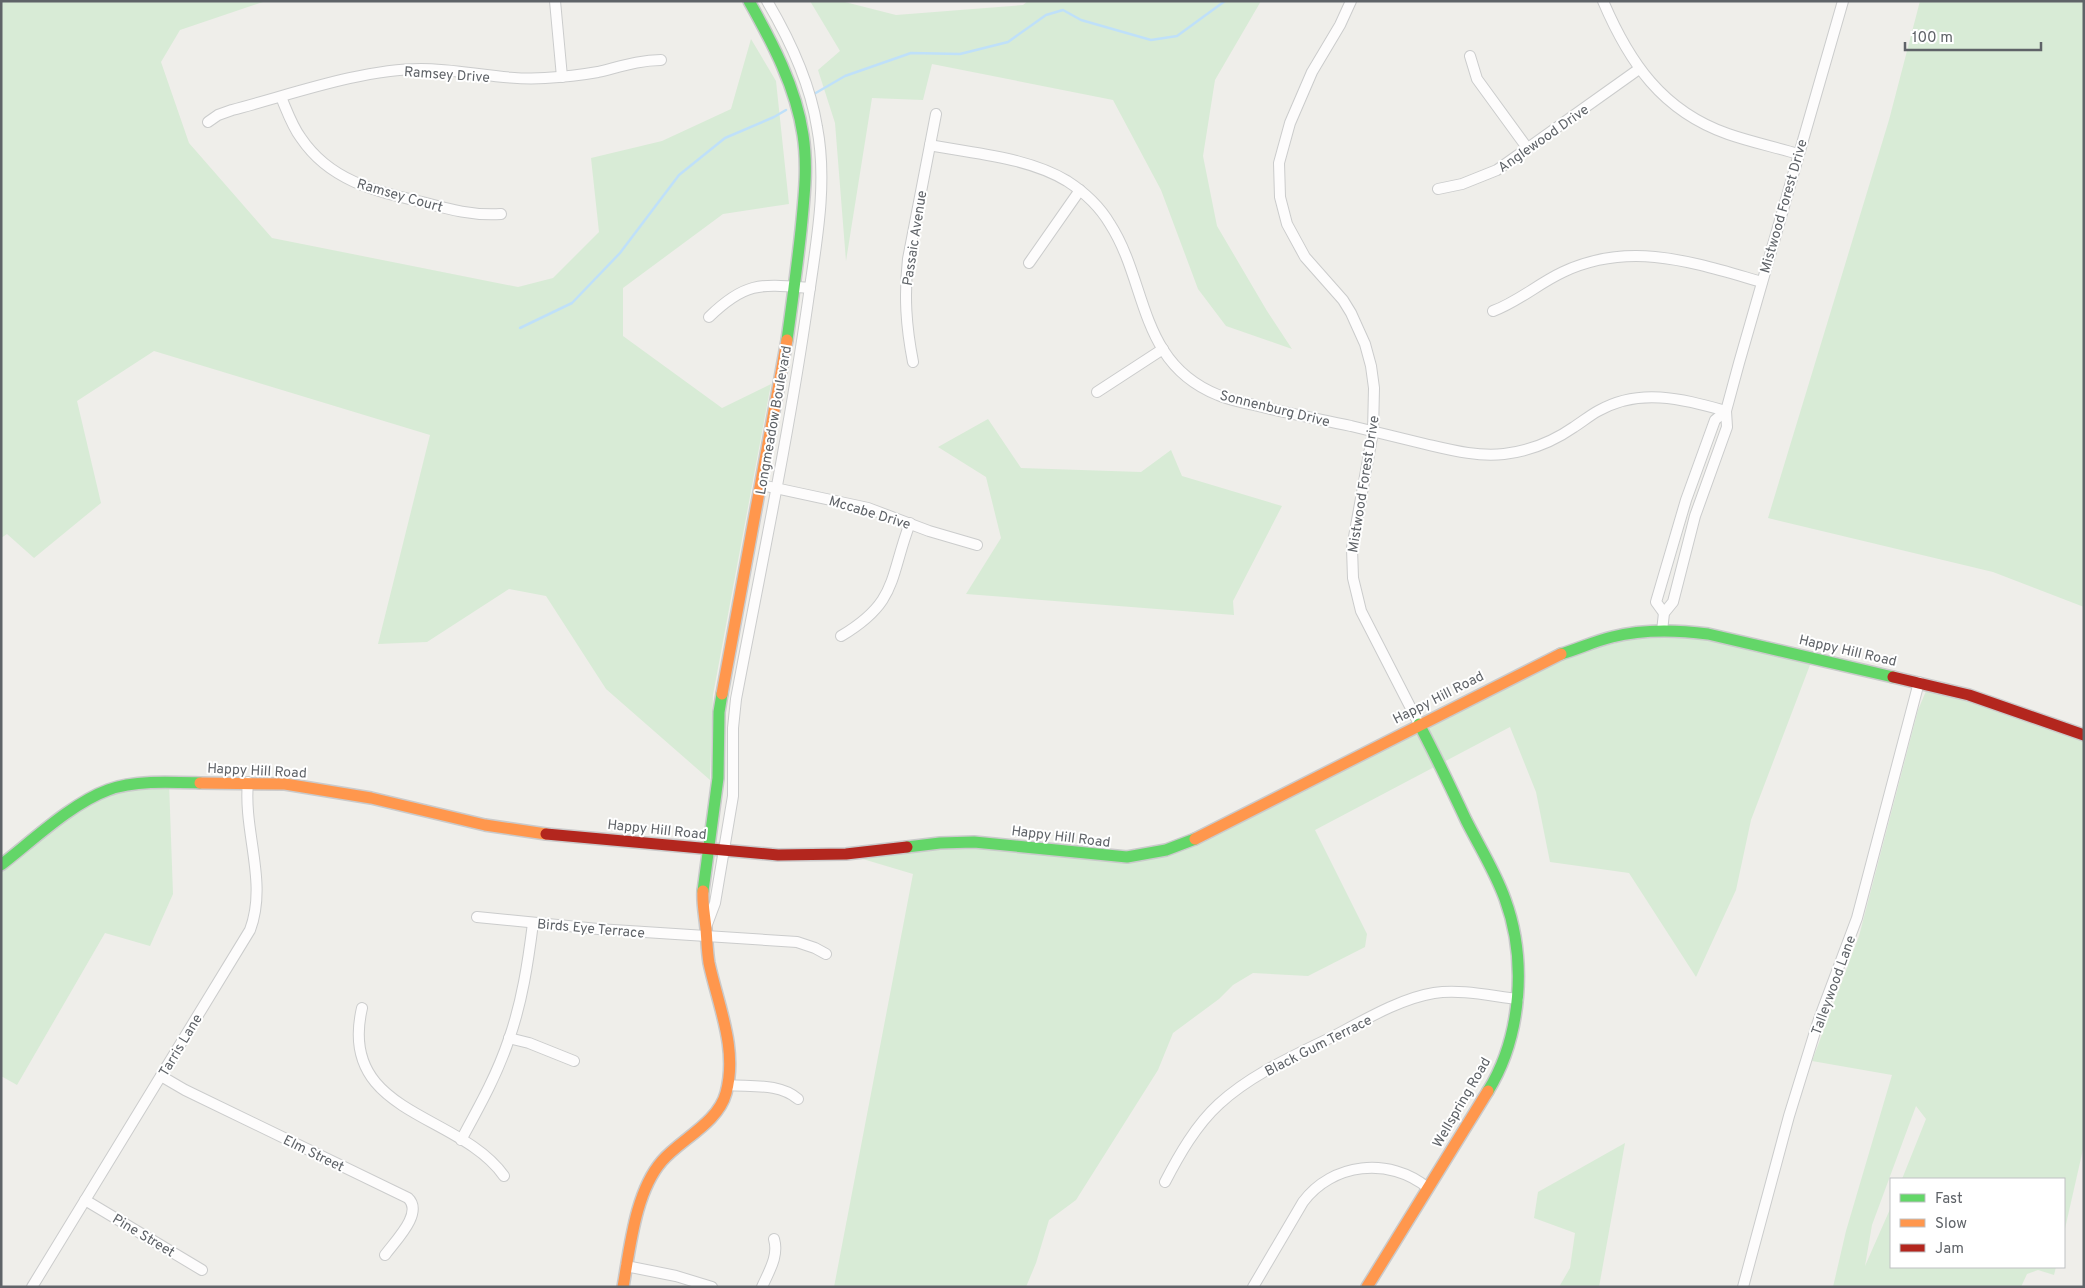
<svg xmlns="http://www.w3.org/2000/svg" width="2085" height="1288" font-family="Overpass,sans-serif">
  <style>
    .green { fill: #d8ebd6 }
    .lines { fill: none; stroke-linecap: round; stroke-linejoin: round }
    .stream { stroke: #bfe0f9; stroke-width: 2.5 }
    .street-casing { stroke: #cbcccc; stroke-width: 12 }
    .fast-casing { stroke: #cacacb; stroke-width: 14 }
    .slow-casing { stroke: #cacacb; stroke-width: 14 }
    .jam-casing { stroke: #cacacb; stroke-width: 14 }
    .street { stroke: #fdfcfc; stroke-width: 10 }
    .fast { stroke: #63d668; stroke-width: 11 }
    .slow { stroke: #ff974d; stroke-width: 11 }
    .jam { stroke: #b3261e; stroke-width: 11 }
    .labels { text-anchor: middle; stroke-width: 4; stroke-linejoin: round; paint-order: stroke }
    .street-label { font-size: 14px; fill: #5f6368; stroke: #fff }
  </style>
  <rect width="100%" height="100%" fill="#efeeea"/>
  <g class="green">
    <polygon points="1,1 266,1 180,30 161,62 189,143 272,238 518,287 553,278 599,232 591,158 662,141 731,109 751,39 776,81 789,204 723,214 623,288 623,336 722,408 771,384 713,695 710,780 606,689 546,596 509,589 427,642 378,644 430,435 154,351 77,401 101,503 34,558 7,534 1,538"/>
    <polygon points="810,1 841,1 896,15 1023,5 1028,1 1261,1 1215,80 1203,156 1217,226 1267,311 1292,349 1226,326 1198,289 1161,190 1113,100 932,64 923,100 872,98 846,261 835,123 818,70 840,51"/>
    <polygon points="1920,1 2084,1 2084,607 1993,572 1768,518 1889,120"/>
    <polygon points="988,419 1021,468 1141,472 1171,450 1182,476 1282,506 1233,601 1234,615 966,594 1001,538 986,477 938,447"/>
    <polygon points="1662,631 1813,657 1751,820 1736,890 1696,977 1629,873 1550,862 1536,792 1510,727 1315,830 1367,934 1365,947 1308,976 1253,973 1233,985 1219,999 1173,1033 1158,1070 1076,1200 1049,1220 1036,1263 1026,1287 834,1287 913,874 846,854 911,846 1147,855 1536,664"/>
    <polygon points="1929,684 2084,735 2084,1145 2064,1233 2064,1179 1902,1179 1926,1119 1916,1106 1872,1225 1865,1266 1891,1207 1891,1267 2056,1267 2054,1275 2038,1270 2027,1274 2021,1287 1833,1287 1846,1231 1892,1075 1812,1061 1859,936 1918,710"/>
    <polygon points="169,782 173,894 150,946 105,933 17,1085 1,1076 1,865 94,796"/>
    <polygon points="1625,1143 1599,1287 1559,1287 1570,1268 1575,1233 1534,1218 1538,1192"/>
  </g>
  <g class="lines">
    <g class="stream">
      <polyline points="814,94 845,76 911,53 960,54 1008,42 1046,15 1063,10 1081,20 1151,40 1177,36 1225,1"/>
      <polyline points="520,328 572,303 620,253 679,175 725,138 774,117 786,110"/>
    </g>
    <g class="street-casing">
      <g id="street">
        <polyline points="555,1 562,77"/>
        <polyline points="1351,1 1340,25 1312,72 1290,123 1279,163 1280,197 1287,224 1305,257 1343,300 1351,313 1365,344 1371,366 1374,388 1373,432 1352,548 1353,578 1361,611 1419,724"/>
        <path d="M1603 1C1629 62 1662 111 1728 134 1751 142 1775 147 1798 154"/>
        <polyline points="1470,56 1477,79 1528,149"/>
        <path d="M281 97C287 111 292 126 301 138 330 181 375 191 422 202 448 209 473 216 501 214"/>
        <path d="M208 122 218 115 232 110C290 95 361 69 421 69 463 69 503 81 545 78 563 77 581 75 598 72 619 67 639 60 661 60"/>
        <path d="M930 145C975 154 1027 157 1067 181 1084 192 1100 207 1110 224 1148 283 1138 363 1218 395 1229 400 1242 402 1254 405 1286 413 1319 419 1351 426 1376 432 1400 438 1425 444 1451 450 1477 457 1504 454 1529 451 1554 441 1574 427 1582 422 1589 416 1598 411 1640 387 1682 399 1726 411"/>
        <polyline points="1438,189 1462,184 1497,170 1639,69"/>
        <polyline points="1029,263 1080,190"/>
        <path d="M1493 311C1518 302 1539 283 1563 272 1631 240 1695 263 1762 282"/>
        <path d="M709 317C746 281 761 284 810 288"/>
        <path d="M913 362C906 326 904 296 908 259L936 114"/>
        <polyline points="1097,392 1163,349"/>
        <polyline points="761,485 868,508 929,531 977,545"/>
        <polyline points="1664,613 1656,602 1686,500 1715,420 1726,411"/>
        <polyline points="1662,631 1664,613 1673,602 1695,516 1727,427 1726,411 1739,363 1843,1"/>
        <path d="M841 636C898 602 889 579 910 523"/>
        <polyline points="477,917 598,929 797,942 815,948 826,954"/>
        <path d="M706 927 715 903 733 796V728L736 699C761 567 789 434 808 301 816 244 828 184 817 127 810 83 790 40 767 1"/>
        <path d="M362 1008C337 1115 459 1112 504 1176"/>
        <polyline points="509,1038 529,1043 574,1061"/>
        <path d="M161 1076 185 1090 408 1198C424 1213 395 1241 385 1255"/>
        <path d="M728 1085C752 1087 779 1083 798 1099"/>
        <path d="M461 1140C479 1107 497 1075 509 1039 522 1002 528 963 533 923"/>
        <path d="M1165 1182C1179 1155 1196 1125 1219 1104 1253 1073 1296 1055 1336 1035 1366 1019 1402 998 1434 993 1461 989 1491 996 1518 999"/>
        <polyline points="85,1200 202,1270"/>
        <polyline points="626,1266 676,1276 712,1287"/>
        <path d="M32 1287 250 930C268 882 243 832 248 782"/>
        <path d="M762 1287C769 1271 779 1256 774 1239"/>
        <path d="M1253 1287 1303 1202C1332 1163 1389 1156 1428 1188"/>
        <polyline points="1743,1287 1789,1116 1818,1022 1857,918 1919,682"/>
      </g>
    </g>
    <g class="fast-casing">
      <g id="fast">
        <path d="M749 1C772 42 796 87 803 135 808 167 804 198 801 230 797 267 792 304 787 340"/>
        <path d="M1561 654C1578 649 1595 641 1612 637 1643 629 1677 630 1708 634L1893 677"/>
        <path d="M1419 724C1436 756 1451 788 1466 820 1479 846 1495 871 1505 899 1527 959 1522 1036 1488 1091"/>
        <polyline points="907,847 940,843 974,842 1127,857 1166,850 1195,839"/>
        <path d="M1 865C32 841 72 803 108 790 134 780 172 782 200 783"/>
        <polyline points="703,891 718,778 719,712 722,694"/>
      </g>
    </g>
    <g class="slow-casing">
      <g id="slow">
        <polyline points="722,694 787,340"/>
        <polyline points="200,783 285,784 371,798 485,825 546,834"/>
        <polyline points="1195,839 1561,654"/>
        <path d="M623 1287C630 1248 635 1192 662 1161 681 1139 718 1123 726 1093 738 1049 718 1005 709 963 707 951 707 940 706 929 705 916 702 904 703 891"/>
        <polyline points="1367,1287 1488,1091"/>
      </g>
    </g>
    <g class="jam-casing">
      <g id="jam">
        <polyline points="1893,677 1969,695 2084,735"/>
        <polyline points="546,834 778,855 846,854 907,847"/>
      </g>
    </g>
    <use href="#street" class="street"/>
    <use href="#fast" class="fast"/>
    <use href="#slow" class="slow"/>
    <use href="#jam" class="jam"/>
  </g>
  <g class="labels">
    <g class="street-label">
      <text transform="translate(447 74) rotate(4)" y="5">Ramsey Drive</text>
      <text transform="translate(1543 138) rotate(-35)" y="5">Anglewood Drive</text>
      <text transform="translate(400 195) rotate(16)" y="5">Ramsey Court</text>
      <text transform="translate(1783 206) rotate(-74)" y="5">Mistwood Forest Drive</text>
      <text transform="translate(914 238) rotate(-81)" y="5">Passaic Avenue</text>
      <text transform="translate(1275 408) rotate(14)" y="5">Sonnenburg Drive</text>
      <text transform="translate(773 420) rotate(-80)" y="5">Longmeadow Boulevard</text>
      <text transform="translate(1363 484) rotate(-81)" y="5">Mistwood Forest Drive</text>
      <text transform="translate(870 512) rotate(17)" y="5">Mccabe Drive</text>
      <text transform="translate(1848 650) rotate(13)" y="5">Happy Hill Road</text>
      <text transform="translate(1438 697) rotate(-27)" y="5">Happy Hill Road</text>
      <text transform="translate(257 770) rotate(3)" y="5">Happy Hill Road</text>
      <text transform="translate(657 829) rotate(6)" y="5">Happy Hill Road</text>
      <text transform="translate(1061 836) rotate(7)" y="5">Happy Hill Road</text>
      <text transform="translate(591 928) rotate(5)" y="5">Birds Eye Terrace</text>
      <text transform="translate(1833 985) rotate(-70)" y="5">Talleywood Lane</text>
      <text transform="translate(180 1045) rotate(-59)" y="5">Tarris Lane</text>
      <text transform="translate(1318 1045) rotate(-27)" y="5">Black Gum Terrace</text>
      <text transform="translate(1461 1102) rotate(-60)" y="5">Wellspring Road</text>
      <text transform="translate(314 1153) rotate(26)" y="5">Elm Street</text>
      <text transform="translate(144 1235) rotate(31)" y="5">Pine Street</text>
    </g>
  </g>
  <rect width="2085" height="1288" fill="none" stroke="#5f6368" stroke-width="5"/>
  <rect x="1890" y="1178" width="175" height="90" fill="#ffffff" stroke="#bfc1c3"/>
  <rect x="1900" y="1194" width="25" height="8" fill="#63d668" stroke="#bfc1c3"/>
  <text x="1935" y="1203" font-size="15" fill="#5f6368">Fast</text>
  <rect x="1900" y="1219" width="25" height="8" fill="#ff974d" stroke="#bfc1c3"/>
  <text x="1935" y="1228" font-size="15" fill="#5f6368">Slow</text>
  <rect x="1900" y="1244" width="25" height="8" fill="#b3261e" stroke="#bfc1c3"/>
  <text x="1935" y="1253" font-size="15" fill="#5f6368">Jam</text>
  <path d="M1905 42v8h136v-8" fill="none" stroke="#5f6368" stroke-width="2.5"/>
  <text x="1912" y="42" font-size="15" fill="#5f6368" stroke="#ffffff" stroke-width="4" paint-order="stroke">100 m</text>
</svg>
